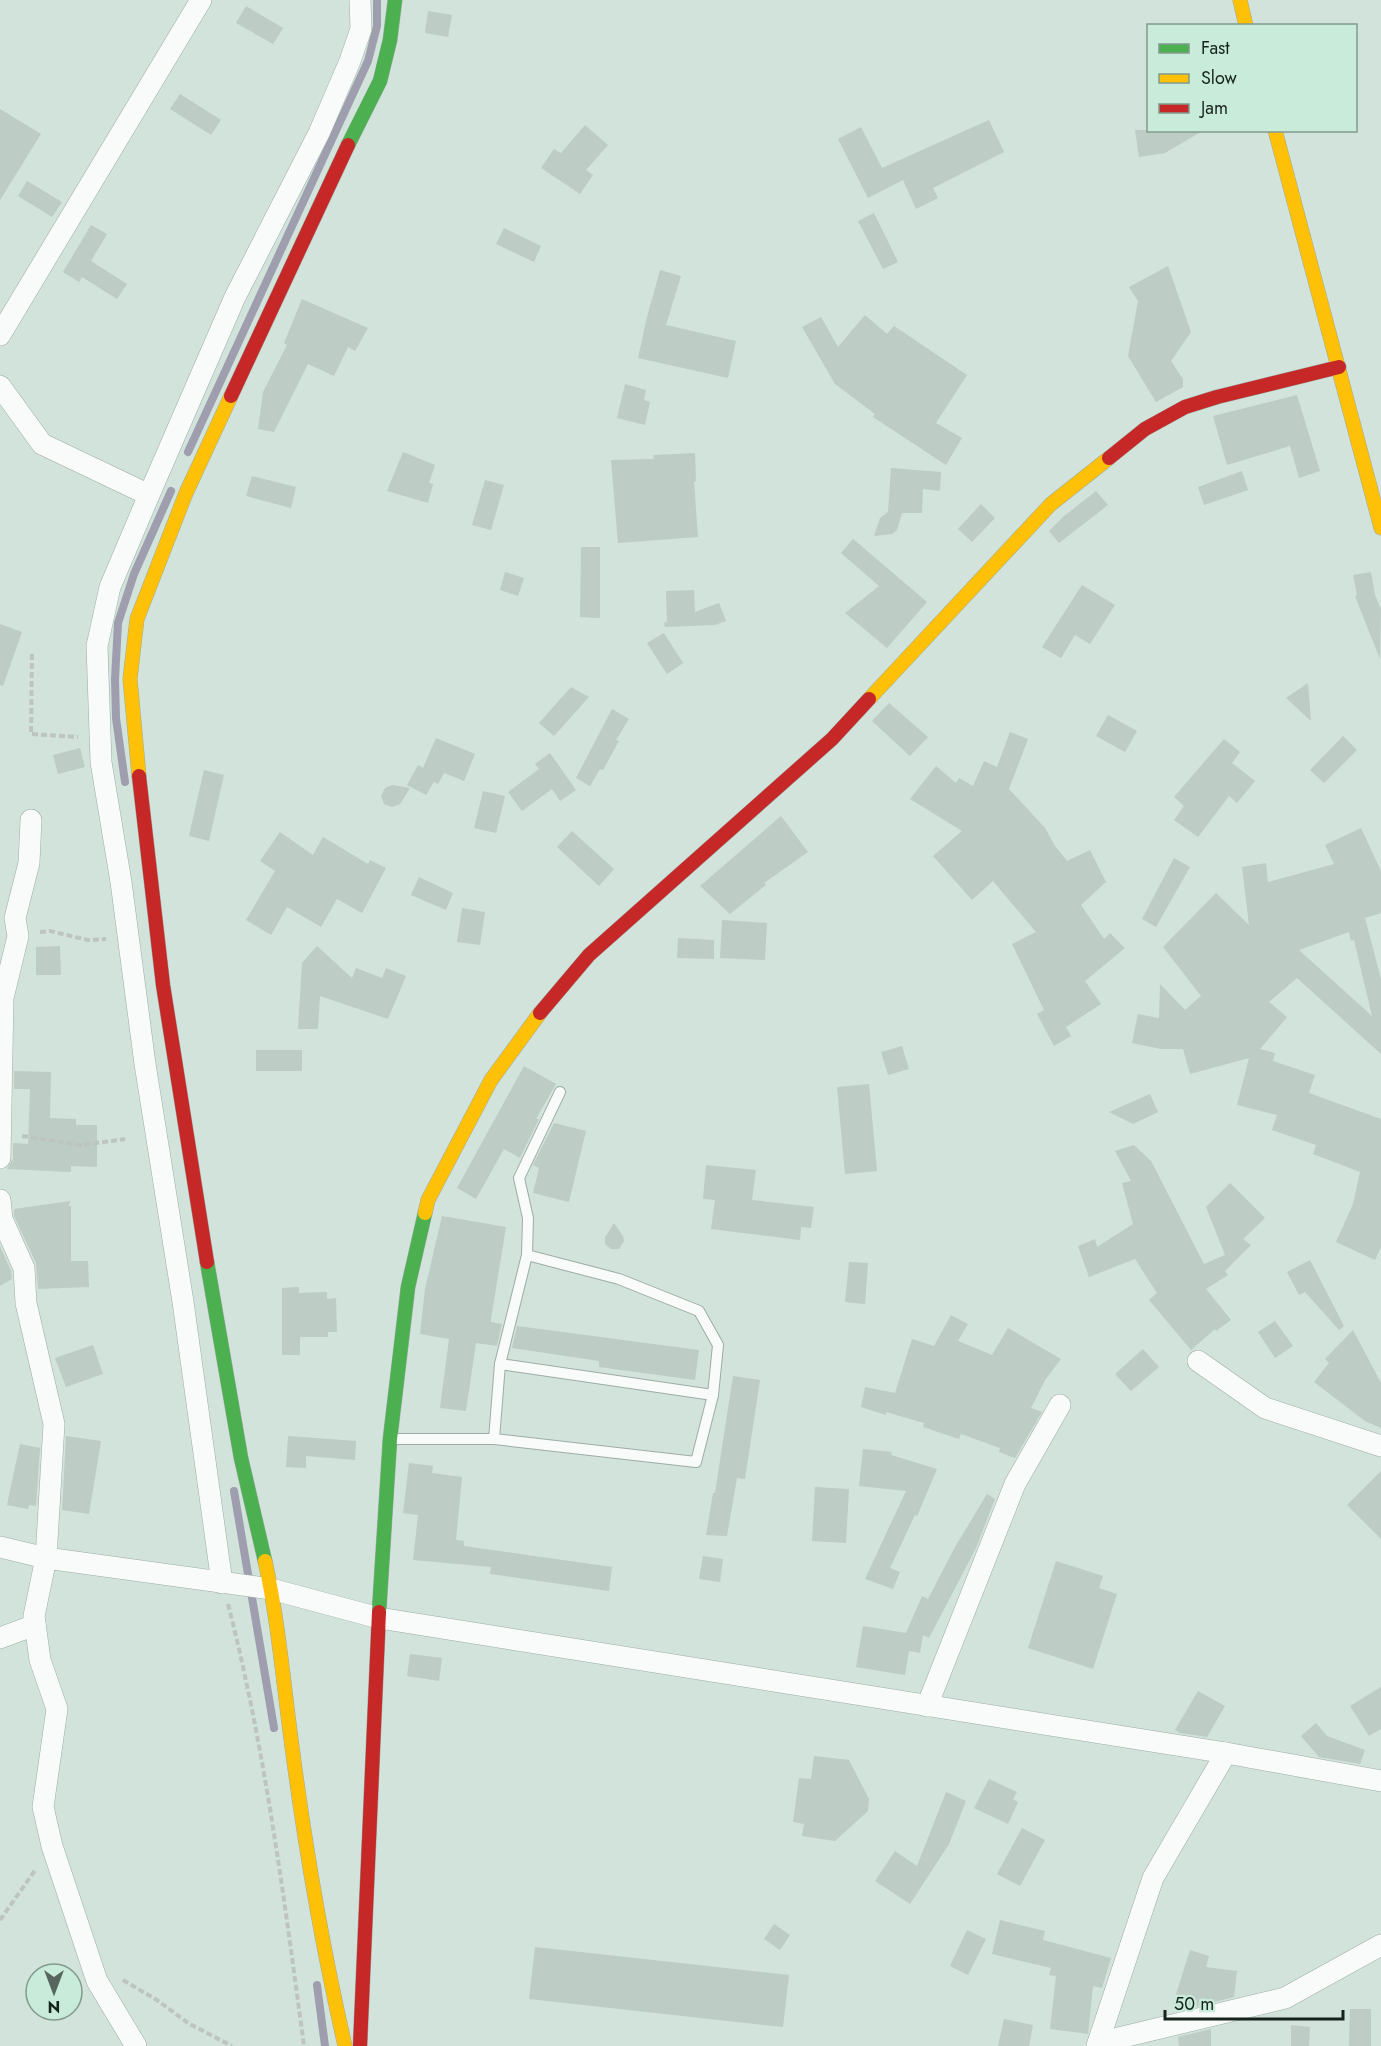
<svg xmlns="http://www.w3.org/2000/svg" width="1381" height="2046" font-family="Jost,sans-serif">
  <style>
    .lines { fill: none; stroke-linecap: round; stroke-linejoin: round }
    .stream { stroke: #9f9eaf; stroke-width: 8 }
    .building { fill: #bdccc5; fill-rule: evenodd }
    .lane-casing { stroke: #9daca5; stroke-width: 12 }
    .street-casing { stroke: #9daca5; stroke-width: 22 }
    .fast-casing { stroke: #9daca5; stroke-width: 15 }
    .slow-casing { stroke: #9daca5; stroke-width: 15 }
    .jam-casing { stroke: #9daca5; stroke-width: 15 }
    .path { stroke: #bdc4c1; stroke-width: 4; stroke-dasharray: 6 3; stroke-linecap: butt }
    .lane { stroke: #f8fbf9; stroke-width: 10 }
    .street { stroke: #f8fbf9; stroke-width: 21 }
    .fast { stroke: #4caf50; stroke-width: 14 }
    .slow { stroke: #ffc107; stroke-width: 14 }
    .jam { stroke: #c62828; stroke-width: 14 }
  </style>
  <rect width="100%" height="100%" fill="#d1e3da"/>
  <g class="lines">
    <g class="stream">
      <polyline points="188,452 368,61 377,26 377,0"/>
      <polyline points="125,782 116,718 115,679 118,623 134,574 171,491"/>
      <polyline points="234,1491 274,1728"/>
      <polyline points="317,1985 325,2046"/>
    </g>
  </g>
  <g class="building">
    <polygon points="246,6 283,28 273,44 236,23"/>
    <polygon points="428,11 452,15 448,37 425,33"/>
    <polygon points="180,94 221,120 211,135 170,109"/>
    <polygon points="0,109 41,134 0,200"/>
    <polygon points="989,120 1004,152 933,188 938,198 916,209 903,180 868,198 838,139 861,127 882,168"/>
    <polygon points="585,125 608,145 586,170 593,175 580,194 541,168 554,149 561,153"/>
    <polygon points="1135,130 1204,130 1165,153 1139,157"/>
    <polygon points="27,181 62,202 52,217 18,196"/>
    <polygon points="874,213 898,262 883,269 858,221"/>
    <polygon points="91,225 107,234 91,261 127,284 117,299 82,277 79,282 63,272"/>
    <polygon points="504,228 541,246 534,262 496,244"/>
    <polygon points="1168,266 1191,332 1171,361 1183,379 1183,387 1156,402 1128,356 1138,301 1129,287"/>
    <polygon points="660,270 681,276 666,325 736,341 728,378 638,358 647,317"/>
    <polygon points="302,299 368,328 355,351 348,347 334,376 308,364 274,432 258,429 263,392 287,345 284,343"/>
    <polygon points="865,315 887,334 894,326 967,375 936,423 962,438 946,465 873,417 875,414 835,384 802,327 821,317 838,347"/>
    <polygon points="625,384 646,390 644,400 650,402 645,425 617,418"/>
    <polygon points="1297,395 1320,471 1299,478 1290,446 1227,465 1213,416"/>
    <polygon points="403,452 435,465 429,483 433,484 428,503 387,491"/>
    <polygon points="695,453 696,481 694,482 698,537 618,543 611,460 654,459 653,455"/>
    <polygon points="891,468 941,472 940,491 923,489 922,513 902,513 897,530 892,534 874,536 880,518 888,512"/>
    <polygon points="1242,471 1248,490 1204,505 1198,487"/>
    <polygon points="252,476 296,487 291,508 246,496"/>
    <polygon points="485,480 504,485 491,530 472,525"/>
    <polygon points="1096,491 1108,505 1059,543 1049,531 1063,517"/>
    <polygon points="981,504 995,518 972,542 958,529"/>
    <polygon points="853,539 927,602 887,648 845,613 879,586 841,553"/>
    <polygon points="581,547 600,547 600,618 580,617"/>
    <polygon points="505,572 524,578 518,596 500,590"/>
    <polygon points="1371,572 1375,595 1381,609 1380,659 1355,596 1357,595 1353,575"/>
    <polygon points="1082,585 1115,605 1090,644 1075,635 1061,658 1042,647"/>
    <polygon points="694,590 695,612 719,603 726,621 715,625 665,627 664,623 667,622 666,591"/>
    <polygon points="0,624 22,632 3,686 0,685"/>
    <polygon points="664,633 683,663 667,674 647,643"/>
    <polygon points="1308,683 1311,721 1286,698"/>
    <polygon points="571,687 589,697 554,736 539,723"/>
    <polygon points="889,703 928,737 910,756 872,721"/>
    <polygon points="612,709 629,719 616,740 619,741 603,770 600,769 590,786 576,778"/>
    <polygon points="1108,715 1137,731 1125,752 1096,736"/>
    <polygon points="1010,732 1028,739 1009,789 1045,828 1055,846 1067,861 1090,850 1106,882 1081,905 1104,939 1110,933 1125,948 1085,981 1101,1004 1066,1027 1071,1036 1054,1046 1037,1014 1044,1010 1012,944 1036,932 993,881 972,900 933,856 962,831 910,799 936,766 956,783 959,778 973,786 984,761 997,767"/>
    <polygon points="1343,736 1357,750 1324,783 1310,770"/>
    <polygon points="436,738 475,754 464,781 444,773 438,784 434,782 426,795 407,785 418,765 423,768"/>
    <polygon points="1224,739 1240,752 1232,763 1255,781 1237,803 1229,796 1198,837 1174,820 1184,806 1174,797"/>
    <polygon points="80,748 85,767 58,774 53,755"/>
    <polygon points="550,753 576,790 560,801 552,789 522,811 508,792 539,769 535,764"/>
    <polygon points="204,770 224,775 209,841 189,836"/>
    <polygon points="392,785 410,788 400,804 392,807 384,804 381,796 385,788"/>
    <polygon points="483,791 505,796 496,833 474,828"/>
    <polygon points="781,816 808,852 764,883 766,885 730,914 700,886"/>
    <path d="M1361 828 1381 871V913L1365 918 1381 979V1054L1297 978 1269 1002 1287 1017 1260 1049 1275 1053 1273 1061 1315 1075 1309 1093 1381 1119V1247L1375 1260 1336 1242 1353 1204 1360 1172 1313 1154 1316 1145 1272 1130 1277 1115 1237 1105 1249 1058 1190 1074 1183 1049H1161L1132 1043 1138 1014 1159 1018 1160 984 1185 1010 1201 996 1163 947 1216 893 1249 925 1242 867 1266 863 1268 882 1334 864 1325 845ZM1349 932 1351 941 1354 940 1372 1016 1299 950Z"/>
    <polygon points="572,831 614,869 599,886 557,847"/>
    <polygon points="280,832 313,855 323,837 368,864 370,860 386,868 362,913 337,899 321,927 287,907 271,935 246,920 275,871 260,861"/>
    <polygon points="1174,858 1190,867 1156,927 1142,919"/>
    <polygon points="419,877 453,893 446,910 411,895"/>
    <polygon points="462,908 485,912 480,945 457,942"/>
    <polygon points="722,920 767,923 765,960 720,958"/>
    <polygon points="678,938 714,940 714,959 677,958"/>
    <polygon points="60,946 61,975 36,975 36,947"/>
    <polygon points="317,946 352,978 356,968 382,978 386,968 406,976 388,1019 320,996 318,1029 298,1029 302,963"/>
    <polygon points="902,1046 909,1069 888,1075 881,1052"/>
    <rect x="256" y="1050" width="46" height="21"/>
    <polygon points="524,1066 556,1084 536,1119 539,1119 520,1158 504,1149 476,1199 457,1188"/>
    <polygon points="14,1071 51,1072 50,1118 76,1119 76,1125 97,1125 97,1167 71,1166 71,1172 7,1169 13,1159 13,1143 28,1144 30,1089 14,1089"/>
    <polygon points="869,1084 877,1171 845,1174 837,1087"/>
    <polygon points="1150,1094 1158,1112 1133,1124 1109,1112"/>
    <polygon points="554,1123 586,1131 569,1202 533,1193 539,1168 533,1165"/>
    <polygon points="1134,1145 1151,1161 1204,1264 1225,1255 1206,1207 1230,1183 1265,1218 1243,1239 1251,1245 1225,1271 1228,1275 1206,1289 1231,1320 1216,1331 1215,1329 1191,1350 1149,1300 1157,1293 1135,1259 1089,1277 1078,1246 1095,1239 1097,1247 1133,1224 1122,1183 1131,1181 1115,1151"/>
    <polygon points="706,1165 756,1170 752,1200 814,1207 811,1228 801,1227 800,1240 711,1229 715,1200 703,1199"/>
    <polygon points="70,1201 69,1206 71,1206 71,1261 88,1261 89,1287 38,1289 36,1263 14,1216 14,1209"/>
    <polygon points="442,1216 506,1227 491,1319 491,1322 502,1324 497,1346 476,1343 466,1411 440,1408 449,1339 420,1334 425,1289"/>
    <polygon points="614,1223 623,1236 624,1241 619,1249 611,1249 605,1244 605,1237"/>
    <polygon points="0,1246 11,1271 12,1279 0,1286"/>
    <polygon points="1310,1260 1344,1326 1339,1330 1305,1292 1299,1295 1287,1272"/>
    <polygon points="849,1262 868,1263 865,1304 845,1302"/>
    <polygon points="299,1287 299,1293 327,1292 327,1299 336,1298 337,1332 328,1332 328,1337 300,1337 300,1355 282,1355 282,1288"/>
    <polygon points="951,1315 968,1324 958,1341 992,1355 1008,1328 1061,1359 1045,1380 1031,1408 1042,1412 1015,1458 999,1452 1000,1448 961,1434 959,1439 923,1427 924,1423 886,1412 886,1415 861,1407 865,1387 895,1393 912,1339 934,1346"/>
    <polygon points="1275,1321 1293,1346 1275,1358 1258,1332"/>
    <polygon points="517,1326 699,1350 695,1380 599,1367 599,1361 512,1348"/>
    <polygon points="1353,1330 1381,1383 1381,1428 1365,1421 1314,1382 1329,1363 1325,1359"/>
    <polygon points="93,1345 103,1374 66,1387 55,1358"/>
    <polygon points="1143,1349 1159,1367 1131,1391 1115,1374"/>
    <polygon points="733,1376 760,1380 745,1479 737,1478 727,1536 706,1535 713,1493 715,1493"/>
    <polygon points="66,1436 101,1441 89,1514 62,1510"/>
    <polygon points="288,1436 356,1441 355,1460 306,1456 306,1468 286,1467"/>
    <polygon points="20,1444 40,1448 36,1506 29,1505 28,1509 7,1505"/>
    <polygon points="863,1449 892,1452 891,1455 937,1469 917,1516 915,1515 890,1568 900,1572 893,1589 865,1579 906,1491 859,1486"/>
    <polygon points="409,1463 433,1466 432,1473 462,1477 456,1540 464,1541 464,1546 612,1567 609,1591 490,1574 491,1567 413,1560 418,1515 403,1513"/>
    <polygon points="1381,1471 1381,1539 1347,1505"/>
    <polygon points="815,1487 849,1489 846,1543 812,1541"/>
    <polygon points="987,1494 995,1499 976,1548 929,1638 923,1635 920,1653 909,1651 905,1675 856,1667 863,1626 906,1633 922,1596 928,1599 955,1547"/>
    <polygon points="703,1556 723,1559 720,1582 699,1579"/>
    <polygon points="1056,1561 1103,1576 1099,1588 1117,1594 1093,1669 1028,1648"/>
    <polygon points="410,1654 442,1658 439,1681 407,1676"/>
    <polygon points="1381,1687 1381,1729 1369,1736 1350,1706"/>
    <polygon points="1198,1691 1225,1706 1207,1737 1180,1733 1175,1730"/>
    <polygon points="1316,1723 1327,1736 1365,1750 1360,1764 1319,1757 1301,1736"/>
    <polygon points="814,1756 849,1760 869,1799 868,1811 835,1841 802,1836 804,1824 793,1822 799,1778 811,1779"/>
    <polygon points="989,1779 1017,1792 1013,1799 1018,1802 1008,1824 974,1808"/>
    <polygon points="946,1792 966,1801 949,1844 910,1904 875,1881 895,1851 917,1866"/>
    <polygon points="1022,1828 1045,1840 1020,1886 997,1874"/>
    <polygon points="1000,1920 1045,1931 1043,1940 1111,1958 1102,1988 1093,1986 1088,2034 1050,2029 1056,1976 1049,1975 1051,1968 992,1954"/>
    <polygon points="774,1924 790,1935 780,1950 764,1939"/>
    <polygon points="967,1930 986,1939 968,1975 950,1966"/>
    <polygon points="535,1947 789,1975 783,2027 529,1999"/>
    <polygon points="1190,1950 1209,1956 1206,1967 1237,1971 1234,1997 1178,2011 1178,2005 1173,2004"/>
    <polygon points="1350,2009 1371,2009 1371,2046 1349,2046"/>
    <polygon points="1004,2019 1033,2025 1029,2046 998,2046"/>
    <polygon points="1291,2025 1310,2027 1309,2046 1291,2046"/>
    <polygon points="1211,2029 1211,2046 1179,2046 1178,2037"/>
  </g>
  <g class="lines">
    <g class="lane-casing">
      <g id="lane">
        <polyline points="500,1364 713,1395"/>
        <polyline points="393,1439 494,1439 696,1462 713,1395 718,1345 699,1311 619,1279 527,1255"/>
        <polyline points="494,1439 500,1364 527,1255 528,1218 519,1178 560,1092"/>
      </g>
    </g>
    <g class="street-casing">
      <g id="street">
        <polyline points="0,335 201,0"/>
        <polyline points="0,386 42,444 149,495"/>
        <polyline points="0,1158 3,998 18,936 15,918 29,863 31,820"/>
        <polyline points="0,1200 2,1219 24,1268 26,1303 54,1424 46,1558 34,1616 40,1660 57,1709 43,1807 52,1846 97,1981 136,2046"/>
        <polyline points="1198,1361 1265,1408 1381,1446"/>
        <polyline points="0,1547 46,1558 271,1589 379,1618 1226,1753 1381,1781"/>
        <polyline points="222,1583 183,1302 145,1064 121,882 101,762 97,646 110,587 149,495 235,297 319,133 350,61 361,29 360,0"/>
        <polyline points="0,1638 35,1625"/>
        <polyline points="927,1706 1015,1484 1060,1405"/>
        <polyline points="1098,2043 1285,1998 1381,1945"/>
        <polyline points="1097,2046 1153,1878 1226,1753"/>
      </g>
    </g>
    <g class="fast-casing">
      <g id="fast">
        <polyline points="348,145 380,81 390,40 395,0"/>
        <polyline points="207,1262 241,1458 265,1561"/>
        <polyline points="379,1612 390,1439 408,1287 425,1213"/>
      </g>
    </g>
    <g class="slow-casing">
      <g id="slow">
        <polyline points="1240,0 1246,26"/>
        <polyline points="1275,130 1381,528"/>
        <polyline points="869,699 1051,504 1109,458"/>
        <polyline points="139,776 130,679 137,619 186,493 231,396"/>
        <polyline points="425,1213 428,1200 491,1080 540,1013"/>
        <path d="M265 1561C279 1624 284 1690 293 1754 306 1852 323 1950 345 2046"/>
      </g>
    </g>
    <g class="jam-casing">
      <g id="jam">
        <polyline points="231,396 348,145"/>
        <polyline points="1109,458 1145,429 1185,407 1217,397 1339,367"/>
        <polyline points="139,776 163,985 207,1262"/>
        <polyline points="540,1013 589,955 832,739 869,699"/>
        <polyline points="360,2046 379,1612"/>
      </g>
    </g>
    <g class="path">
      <polyline points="32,654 31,734 78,737"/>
      <polyline points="40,932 50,931 88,940 106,939"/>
      <polyline points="22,1136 82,1145 125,1139"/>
      <path d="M228 1604C265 1748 284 1898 304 2046"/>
      <polyline points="0,1920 36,1869"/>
      <polyline points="123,1980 157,2000 188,2023 232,2046"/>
    </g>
    <use href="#lane" class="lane"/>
    <use href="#street" class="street"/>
    <use href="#fast" class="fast"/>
    <use href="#slow" class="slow"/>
    <use href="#jam" class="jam"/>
  </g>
  <rect x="1147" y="24" width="210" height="108" fill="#c9ebd9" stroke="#819b8d" stroke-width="1.5"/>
  <rect x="1159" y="44" width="30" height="9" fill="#4caf50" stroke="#819b8d" stroke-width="1.5"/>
  <text x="1201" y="54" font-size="18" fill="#16231c">Fast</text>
  <rect x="1159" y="74" width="30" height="9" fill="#ffc107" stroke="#819b8d" stroke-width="1.5"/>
  <text x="1201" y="84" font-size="18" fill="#16231c">Slow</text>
  <rect x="1159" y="104" width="30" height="9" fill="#c62828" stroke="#819b8d" stroke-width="1.5"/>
  <text x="1201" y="114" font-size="18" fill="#16231c">Jam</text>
  <g transform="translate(54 1992) rotate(180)"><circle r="28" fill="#c9ebd9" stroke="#819b8d" stroke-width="1.5"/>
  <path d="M0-4.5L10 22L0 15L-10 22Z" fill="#57665e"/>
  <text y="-9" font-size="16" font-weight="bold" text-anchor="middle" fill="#16231c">N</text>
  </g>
  <path d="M1165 2010v9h178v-9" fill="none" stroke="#16231c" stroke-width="3"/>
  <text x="1174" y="2010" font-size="18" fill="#16231c" stroke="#c9ebd9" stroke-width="4.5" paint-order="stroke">50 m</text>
</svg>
